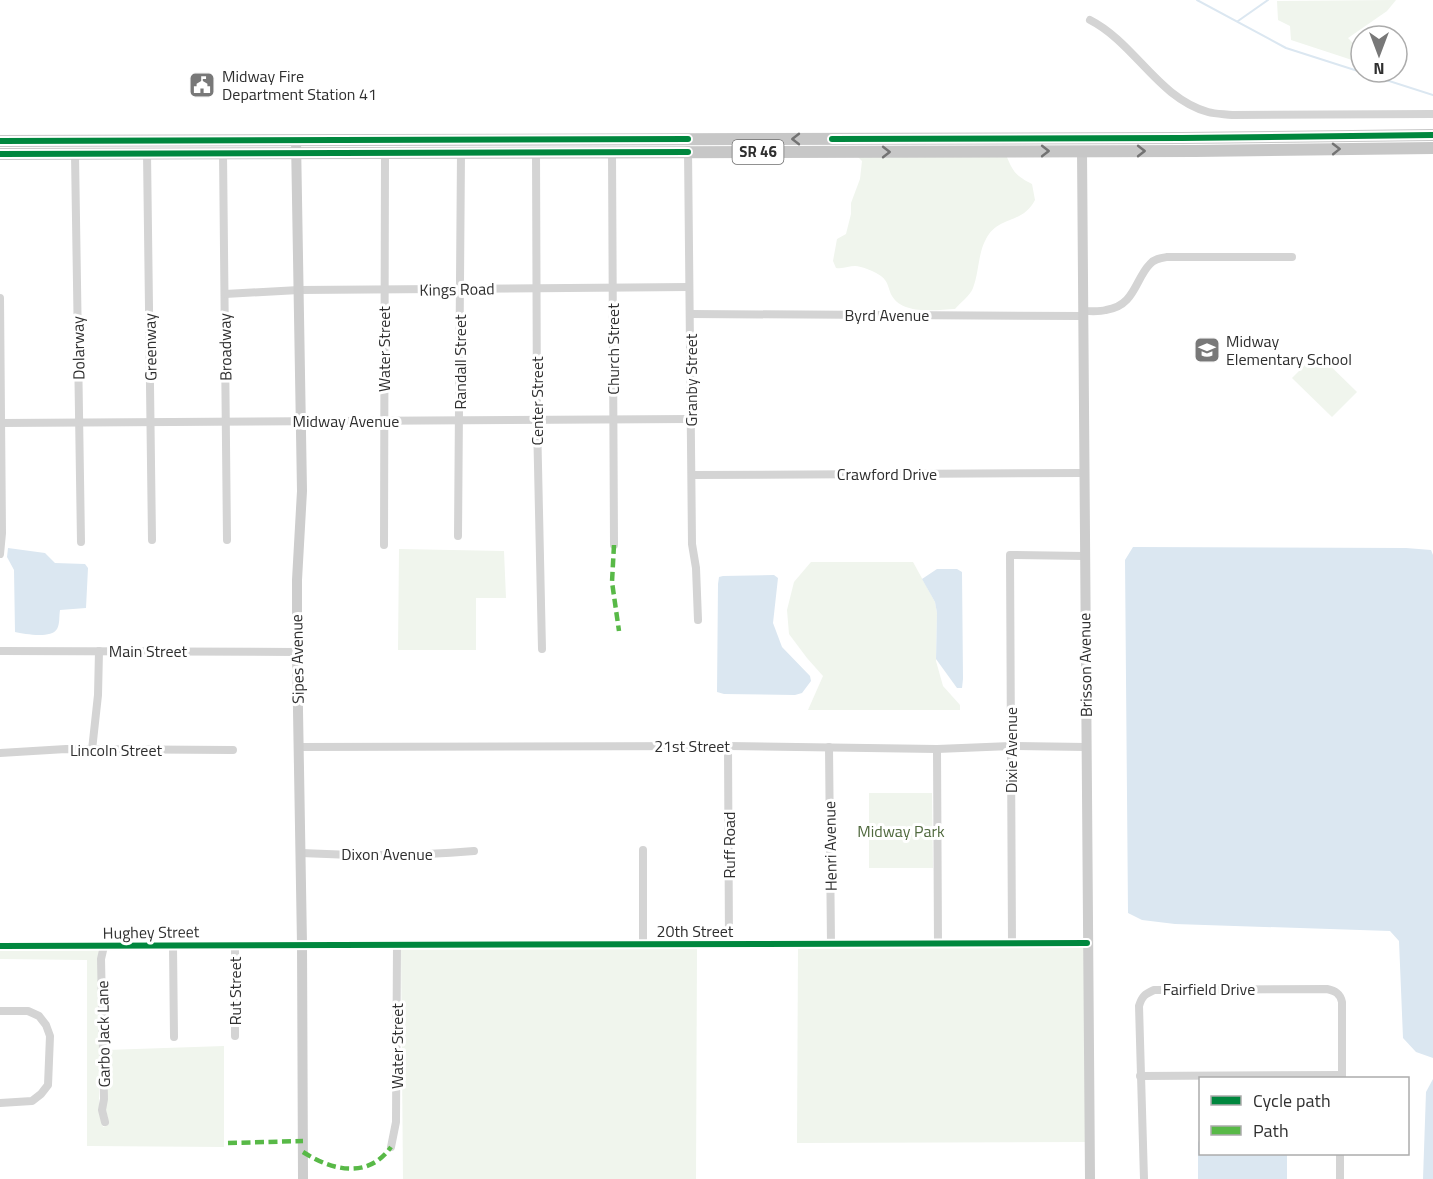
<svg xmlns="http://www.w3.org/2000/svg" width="1433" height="1179" font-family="'Titillium Web',sans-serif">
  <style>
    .green { fill: #f0f5ed }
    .water { fill: #dbe7f1 }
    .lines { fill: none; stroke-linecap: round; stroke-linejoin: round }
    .stream { stroke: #dbe7f1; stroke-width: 2 }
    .street { stroke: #d4d4d4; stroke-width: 8 }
    .secondary { stroke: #cdcdcd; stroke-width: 10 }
    .primary { stroke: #c7c7c7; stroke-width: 12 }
    .quiet { stroke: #58b947; stroke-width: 4.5; stroke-dasharray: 9 4.5; stroke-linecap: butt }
    .cycleway-casing { stroke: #fff; stroke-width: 10 }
    .cycleway { stroke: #00873e; stroke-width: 6 }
    .oneway { stroke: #737373 }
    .labels { text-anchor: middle; stroke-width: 6; stroke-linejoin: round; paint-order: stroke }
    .shield { fill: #fff; stroke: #6d6d6d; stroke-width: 1.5 }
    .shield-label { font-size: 15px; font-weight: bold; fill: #2f2f2f }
    .poi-label { font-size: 16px; fill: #2f2f2f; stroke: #fff; text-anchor: start }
    .street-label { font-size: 16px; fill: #2f2f2f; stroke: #fff }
    .park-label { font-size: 16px; fill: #50693e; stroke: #fff }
  </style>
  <rect width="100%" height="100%" fill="#fff"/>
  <g class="green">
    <path d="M1396 0 1387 11 1348 38C1355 45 1358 49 1358 60H1352L1291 40 1290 26 1278 20 1277 1Z"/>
    <path d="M1006 155C1013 172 1016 176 1032 184L1035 200C1022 225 999 215 986 239 978 253 979 273 973 288 970 296 960 303 955 309 937 310 903 315 892 296 888 289 889 282 881 276 876 272 861 266 855 266 849 266 844 269 836 268L833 261 837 239 846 234 851 214V203L860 179 862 161 857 156Z"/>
    <polygon points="1317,353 1357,392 1332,417 1292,378"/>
    <polygon points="399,549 504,551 506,598 476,598 476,650 398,650"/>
    <polygon points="811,562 913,562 935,602 937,613 936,661 943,686 960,705 960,710 808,710 823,676 807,658 789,634 787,610 794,582"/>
    <polygon points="869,793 932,793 933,868 869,868"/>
    <polygon points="1084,947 1086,1142 797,1143 798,948"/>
    <polygon points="401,948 697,948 696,1179 403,1179"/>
    <polygon points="0,950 100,950 99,1112 103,1127 109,1124 106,1110 106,1050 224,1046 224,1147 87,1146 87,960 0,959"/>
  </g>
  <g class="water">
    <polygon points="1133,547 1406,548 1431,550 1433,555 1433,1058 1416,1052 1403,1038 1399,941 1390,931 1175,924 1142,920 1128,913 1125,560"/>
    <path d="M8 548 45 553 55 563 85 564 88 568 86 608 60 610C59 616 60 624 57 629 51 639 25 634 15 632L14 570 7 557Z"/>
    <polygon points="937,569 957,569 962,572 963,679 962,688 957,688 936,659 937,613 935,602 922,579"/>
    <polygon points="774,575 778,578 773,623 782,647 810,676 811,681 802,693 795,695 724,694 717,692 718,584 719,577 723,576"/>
    <polygon points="1433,1079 1433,1179 1423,1179 1426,1092"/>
    <polygon points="1200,1137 1200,1154 1287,1154 1287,1179 1198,1179 1198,1143"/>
  </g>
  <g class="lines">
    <g class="stream">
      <polyline points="1197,0 1286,48 1433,95"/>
      <polyline points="1238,21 1268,0"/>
    </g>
    <g class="street">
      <path d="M1090 20C1135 43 1158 98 1208 112 1215 114 1224 114 1232 115L1433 114"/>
      <polyline points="688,150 692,544 696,568 698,620"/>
      <polyline points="536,152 537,420 542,649"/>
      <polyline points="612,152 614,545"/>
      <polyline points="147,153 152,540"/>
      <polyline points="223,153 227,540"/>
      <polyline points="75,154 81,542"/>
      <polyline points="225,294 299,290 689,287"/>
      <polyline points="0,298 2,533 0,554"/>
      <path d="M1083 311C1091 311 1099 312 1106 310 1135 306 1135 279 1150 264 1154 259 1161 258 1167 257H1292"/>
      <polyline points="690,314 1083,316"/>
      <polyline points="1,423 691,419"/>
      <polyline points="692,475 1083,473"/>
      <polyline points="458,536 461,153"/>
      <polyline points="384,545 385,153"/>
      <polyline points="0,651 297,652"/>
      <polyline points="728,746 729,944"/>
      <polyline points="298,747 728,746 937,749 1011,746 1086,747"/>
      <polyline points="829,747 831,944"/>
      <polyline points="937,749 938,944"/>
      <polyline points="92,750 98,695 99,651"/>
      <polyline points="0,753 66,749 233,750"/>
      <path d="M301 853C359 856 416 856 474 851"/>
      <polyline points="643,944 643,850"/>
      <polyline points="1012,944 1010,555 1084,556"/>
      <polyline points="0,946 1087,943"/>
      <polyline points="104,946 101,959 104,1099 102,1110 105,1122"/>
      <polyline points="173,946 174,1037"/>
      <polyline points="0,1011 28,1011 39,1016 46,1025 50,1036 48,1085 41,1094 32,1101 0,1103"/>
      <polyline points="235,1036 235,945"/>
      <polyline points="1140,1076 1342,1075"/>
      <polyline points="391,1147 396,1122 397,945"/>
      <polyline points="1340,1154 1340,1179"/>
      <path d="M1144 1179 1139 1006C1142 996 1145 994 1154 990L1327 989C1335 991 1340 993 1342 1002V1078"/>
    </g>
    <g class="secondary">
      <polyline points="296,140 302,491 297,580 297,652 302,944 303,1179"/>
      <polyline points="1082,151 1090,1179"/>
    </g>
    <g class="primary">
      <polyline points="0,141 1182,138 1433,135"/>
      <polyline points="0,154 1195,151 1433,148"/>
    </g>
    <g class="quiet">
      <polyline points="614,545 612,582 619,631"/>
      <polyline points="228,1143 303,1141"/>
      <path d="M303 1152C333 1171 368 1179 391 1147"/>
    </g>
    <g class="cycleway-casing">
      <g id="cycleway">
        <polyline points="832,139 1182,138 1433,135"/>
        <polyline points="0,141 688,139"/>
        <polyline points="0,154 688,152"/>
        <polyline points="0,946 1087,943"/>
      </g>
    </g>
    <use href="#cycleway" class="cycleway"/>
  </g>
  <defs><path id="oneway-chevron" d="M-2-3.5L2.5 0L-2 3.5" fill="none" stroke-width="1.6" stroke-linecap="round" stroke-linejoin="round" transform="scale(1.5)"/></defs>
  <g class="oneway">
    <use href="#oneway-chevron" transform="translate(796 139) rotate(180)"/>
    <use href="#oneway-chevron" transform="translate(1336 149) rotate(-1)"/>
    <use href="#oneway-chevron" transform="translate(1045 151)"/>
    <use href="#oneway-chevron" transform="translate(1141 151)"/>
    <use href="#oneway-chevron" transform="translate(886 152)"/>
  </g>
  <defs>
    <g id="civic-square" transform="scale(1.35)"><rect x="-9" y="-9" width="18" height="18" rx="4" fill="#787878" stroke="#fff"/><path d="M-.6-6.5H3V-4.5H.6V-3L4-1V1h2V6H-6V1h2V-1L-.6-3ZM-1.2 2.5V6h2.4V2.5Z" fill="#fff"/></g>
    <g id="school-square" transform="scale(1.35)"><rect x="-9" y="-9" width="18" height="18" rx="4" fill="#787878" stroke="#fff"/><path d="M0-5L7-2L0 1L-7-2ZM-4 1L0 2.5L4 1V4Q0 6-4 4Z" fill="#fff"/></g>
  </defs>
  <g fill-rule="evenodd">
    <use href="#civic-square" x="202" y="85"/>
    <use href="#school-square" x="1207" y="350"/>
  </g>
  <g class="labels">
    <rect class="shield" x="732.5" y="140" width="51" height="24" rx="4.5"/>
    <g class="shield-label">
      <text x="758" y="157">SR 46</text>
    </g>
    <g class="poi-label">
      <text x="222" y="82">Midway Fire<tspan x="222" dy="18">Department Station 41</tspan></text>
      <text x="1226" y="347">Midway<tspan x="1226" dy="18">Elementary School</tspan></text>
    </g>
    <g class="street-label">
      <text transform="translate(457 289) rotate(-1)" y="6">Kings Road</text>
      <text x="887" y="321">Byrd Avenue</text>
      <text transform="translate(150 347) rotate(-91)" y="6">Greenway</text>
      <text transform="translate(225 347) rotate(-91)" y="6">Broadway</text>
      <text transform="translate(78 348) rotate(-91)" y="6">Dolarway</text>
      <text transform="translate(384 349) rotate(-90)" y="6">Water Street</text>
      <text transform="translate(613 349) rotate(-90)" y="6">Church Street</text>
      <text transform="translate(460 362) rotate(-90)" y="6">Randall Street</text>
      <text transform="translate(691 380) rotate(-90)" y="6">Granby Street</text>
      <text transform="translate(537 401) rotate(-90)" y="6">Center Street</text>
      <text x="346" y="427">Midway Avenue</text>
      <text x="887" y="480">Crawford Drive</text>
      <text x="148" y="657">Main Street</text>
      <text transform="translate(297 659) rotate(-91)" y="6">Sipes Avenue</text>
      <text transform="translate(1085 665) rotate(-91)" y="6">Brisson Avenue</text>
      <text x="692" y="752">21st Street</text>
      <text x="116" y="756">Lincoln Street</text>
      <text transform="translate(1011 750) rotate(-90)" y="6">Dixie Avenue</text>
      <text transform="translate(729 845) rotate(-90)" y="6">Ruff Road</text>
      <text transform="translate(830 846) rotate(-91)" y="6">Henri Avenue</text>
      <text x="387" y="860">Dixon Avenue</text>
      <text x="695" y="937">20th Street</text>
      <text transform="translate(151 932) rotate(-1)" y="6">Hughey Street</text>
      <text x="1209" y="995">Fairfield Drive</text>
      <text transform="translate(235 991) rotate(-90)" y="6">Rut Street</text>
      <text transform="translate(103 1034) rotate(-91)" y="6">Garbo Jack Lane</text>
      <text transform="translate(397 1046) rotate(-90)" y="6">Water Street</text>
    </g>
    <g class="park-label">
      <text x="901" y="837">Midway Park</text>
    </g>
  </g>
  <rect x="1199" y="1077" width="210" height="78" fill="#ffffff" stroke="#acacac" stroke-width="1.5"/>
  <rect x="1211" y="1096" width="30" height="9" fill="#00873e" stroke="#acacac" stroke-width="1.5"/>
  <text x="1253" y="1107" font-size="18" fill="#2f2f2f">Cycle path</text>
  <rect x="1211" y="1126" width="30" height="9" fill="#58b947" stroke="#acacac" stroke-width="1.5"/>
  <text x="1253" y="1137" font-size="18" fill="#2f2f2f">Path</text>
  <g transform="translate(1379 54) rotate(180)"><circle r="28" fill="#ffffff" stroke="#acacac" stroke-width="1.5"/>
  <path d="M0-4.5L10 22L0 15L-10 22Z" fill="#787878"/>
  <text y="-9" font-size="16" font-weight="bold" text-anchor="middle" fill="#2f2f2f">N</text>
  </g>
</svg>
